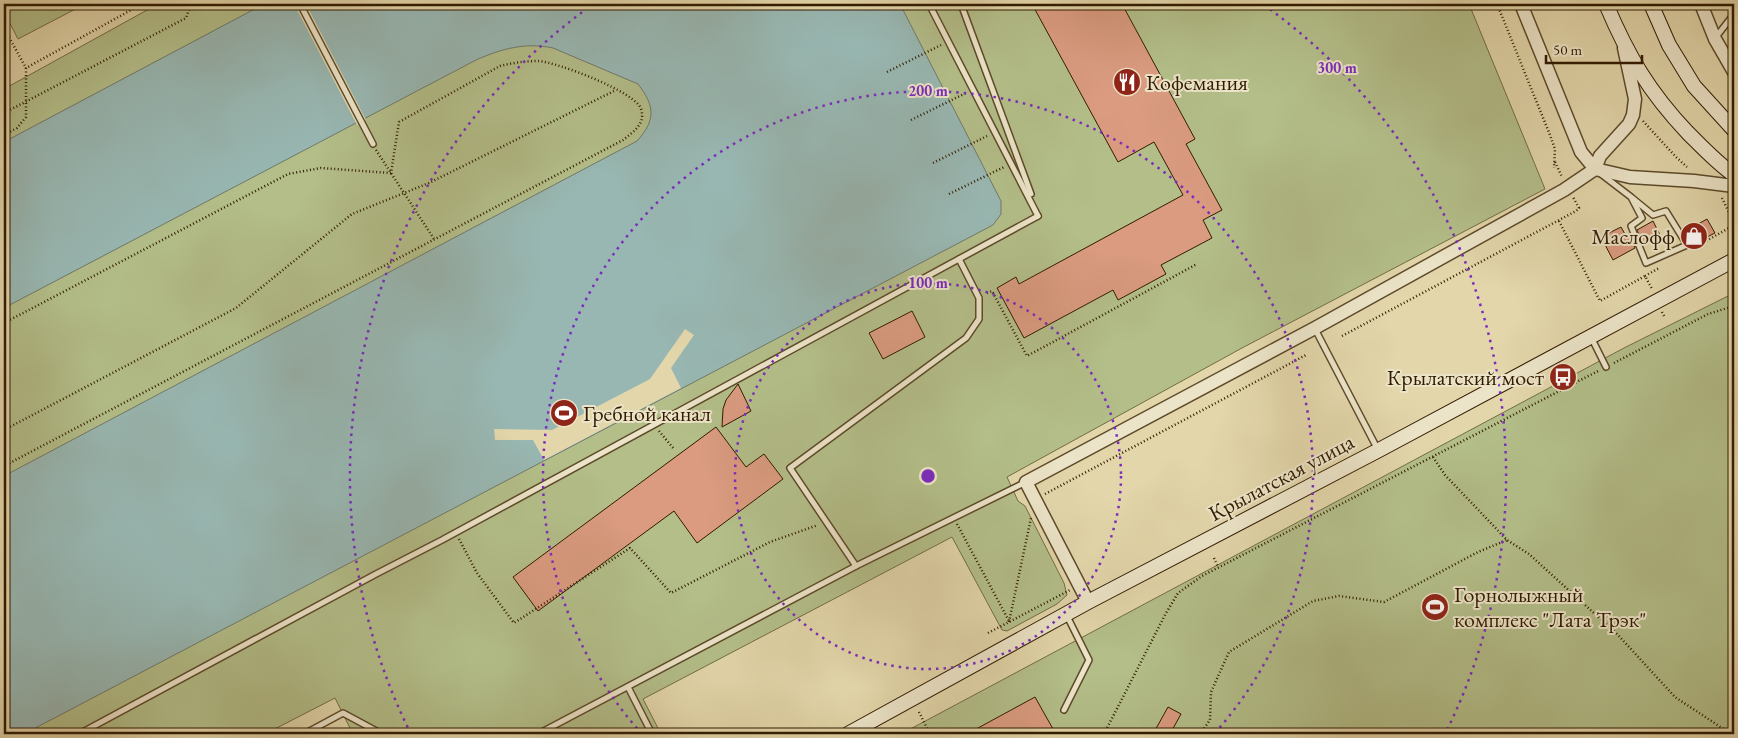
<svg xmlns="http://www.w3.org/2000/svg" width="1738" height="738" font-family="'EB Garamond',serif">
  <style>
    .green { fill: #b3be89; stroke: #726c44 }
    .water { fill: #98b7b2; stroke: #6f796b }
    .pier { fill: #e2d6aa }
    .building { fill: #da9b80; stroke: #311b00 }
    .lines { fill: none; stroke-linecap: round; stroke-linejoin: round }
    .service-casing { stroke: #5d4a2a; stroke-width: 8 }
    .tertiary-casing { stroke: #5d4a2a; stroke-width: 15 }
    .secondary-casing { stroke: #311b00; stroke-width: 16 }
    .path { stroke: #311b00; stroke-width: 2.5; stroke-dasharray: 1 2.5; stroke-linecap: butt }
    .service { stroke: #ece4c8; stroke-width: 5 }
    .tertiary { stroke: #ece4c8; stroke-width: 12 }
    .secondary { stroke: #ece4c8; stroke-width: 14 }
    .ring { fill: none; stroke: #7b2cbf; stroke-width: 2.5; stroke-dasharray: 2.5 5 }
    .labels { text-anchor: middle; stroke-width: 4; stroke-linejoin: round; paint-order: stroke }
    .poi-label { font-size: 22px; fill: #311b00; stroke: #ece4c8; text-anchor: start }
    .street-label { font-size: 22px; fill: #311b00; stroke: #ece4c8 }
    .centre { fill: #7b2cbf; stroke: #ece4c8; stroke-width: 2.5 }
    .ring-label { font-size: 15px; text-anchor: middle; font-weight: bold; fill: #7b2cbf; stroke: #ece4c8; stroke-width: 4; stroke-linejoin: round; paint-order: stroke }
  </style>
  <rect width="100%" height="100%" fill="#e2d6aa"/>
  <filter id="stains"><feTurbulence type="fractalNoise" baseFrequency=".004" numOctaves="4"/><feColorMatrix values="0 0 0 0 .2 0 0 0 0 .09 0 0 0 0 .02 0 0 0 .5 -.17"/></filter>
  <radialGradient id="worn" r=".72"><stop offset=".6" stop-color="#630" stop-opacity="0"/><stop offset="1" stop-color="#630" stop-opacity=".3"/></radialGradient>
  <g class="green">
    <polygon points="4,4 85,4 18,39 4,12"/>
    <polygon points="158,4 1469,4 1545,189 1242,348 1007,477 1018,501 1025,506 1064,583 1067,595 1057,604 1007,631 1002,630 952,537 643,699 661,734 353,734 335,698 265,734 4,734 4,89"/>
    <polygon points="1734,293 1734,734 901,734 1624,348"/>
  </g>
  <path class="water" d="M264 4H900L1001 201V214L993 225 24 734H4V476L637 141C656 120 655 106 638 84L553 48C525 42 501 49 476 60L4 308V142Z"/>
  <g class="pier">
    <polygon points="294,4 306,4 366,120 357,125"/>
    <polygon points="685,329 694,335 671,368 681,388 544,460 533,440 495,440 494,429 552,430 650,379"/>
  </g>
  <g class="building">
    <polygon points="1032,4 1122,4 1195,139 1186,144 1222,210 1203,220 1212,238 1161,265 1166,274 1118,300 1113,290 1024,338 997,288 1016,277 1019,284 1183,195 1154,142 1118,162"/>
    <polygon points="1707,219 1715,233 1693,244 1686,231"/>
    <polygon points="1653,221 1660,235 1643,244 1637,230"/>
    <polygon points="1621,227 1626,236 1629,234 1635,248 1613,260 1601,237"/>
    <polygon points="912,311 925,337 883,359 869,333"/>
    <polygon points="738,384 751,411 722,427 723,409 726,400"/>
    <polygon points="716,427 746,467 764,454 783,479 697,543 674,511 538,611 513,577"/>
    <polygon points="1035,697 1053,729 1043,734 967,734"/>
    <polygon points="1168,707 1181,714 1170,734 1153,734"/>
  </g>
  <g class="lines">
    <g class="service-casing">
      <g id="service">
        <polyline points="300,4 373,144"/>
        <polyline points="929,4 1038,216"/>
        <polyline points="961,4 1031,194"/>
        <polyline points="1716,37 1734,14"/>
        <polyline points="1601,174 1631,197 1642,218 1631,226 1646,263 1687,245 1666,211 1653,215 1631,197"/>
        <polyline points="1315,329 1378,450"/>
        <polyline points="1591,337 1606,367"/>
        <polyline points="856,566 790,468 966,338 979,319 979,298 959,259"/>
        <polyline points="628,687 652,734"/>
        <polyline points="1064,710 1089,660 1066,614"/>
        <polyline points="79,734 376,574 442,540 1038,216"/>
        <polyline points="304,734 343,713 382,734"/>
        <polyline points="538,734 856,566 1026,482"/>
      </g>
    </g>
    <g class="tertiary-casing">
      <g id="tertiary">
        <polyline points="1521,4 1581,152 1595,169 1630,177 1694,181 1734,186"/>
        <polyline points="1701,4 1715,39 1734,72"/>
        <polyline points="1088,602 1026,482 1315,328 1564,190 1595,169 1600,156 1629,124 1633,115 1635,99 1624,48"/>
      </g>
    </g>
    <g class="secondary-casing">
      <g id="secondary">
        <path d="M1606 4C1628 56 1649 92 1688 133 1703 148 1717 163 1734 175"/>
        <polyline points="1651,4 1669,45 1694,86 1734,130"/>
        <polyline points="848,734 1088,602 1379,450 1734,260"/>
      </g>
    </g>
    <g class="path">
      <polyline points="1497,4 1550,135 1555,149 1554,168"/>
      <polyline points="4,28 26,68"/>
      <polyline points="887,72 941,45"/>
      <polyline points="4,113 186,18 191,4"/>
      <polyline points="911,120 966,93"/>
      <polyline points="1643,121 1676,157 1687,167"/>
      <polyline points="4,135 17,128 26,117 26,68 142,4"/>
      <polyline points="376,150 434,239"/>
      <polyline points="1555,162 1562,177"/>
      <polyline points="933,163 987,136"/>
      <polyline points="949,194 1004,167"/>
      <polyline points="1722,198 1734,223"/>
      <polyline points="1559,221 1600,301 1645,276 1652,289"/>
      <polyline points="1694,248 1734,225"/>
      <polyline points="1645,276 1659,268"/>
      <polyline points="987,293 992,291 1027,356 1197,264"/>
      <polyline points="1662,312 1665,318"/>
      <path d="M4 323 288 174 321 168 391 173 399 122 500 66C512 63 525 61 538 61 557 62 636 92 641 109 646 124 633 132 623 140L4 466"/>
      <polyline points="1342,336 1576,211 1579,208 1573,197"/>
      <polyline points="1614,363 1708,314 1734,306"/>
      <polyline points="1564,372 1571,385"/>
      <polyline points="4,430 236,308 352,214 429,183 616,90"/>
      <polyline points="659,431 674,449"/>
      <polyline points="1433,457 1445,475 1507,540 1529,554 1618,635 1675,697 1731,734"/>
      <polyline points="1045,494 1306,355"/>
      <polyline points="957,524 1009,621"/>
      <polyline points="459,539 477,573 514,623 630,548 671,593 770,542 818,525"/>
      <polyline points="1214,558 1218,567"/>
      <polyline points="1009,622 1031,518"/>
      <polyline points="988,633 1070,590"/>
      <polyline points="919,712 930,734"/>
      <polyline points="1104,734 1165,615 1178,593 1202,576 1600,370"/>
      <polyline points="1200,734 1210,720 1211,692 1229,652 1313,601 1339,596 1384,602 1478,552 1507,540"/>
    </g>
    <use href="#service" class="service"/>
    <use href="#tertiary" class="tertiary"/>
    <use href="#secondary" class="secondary"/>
  </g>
  <g class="ring">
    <circle cx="928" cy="476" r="193"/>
    <path d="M642 734A385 385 0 1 1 1214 734"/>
    <path d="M411 734A578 578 0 0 1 592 5M1264 5A578 578 0 0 1 1445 734"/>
  </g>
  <defs>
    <g id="restaurant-disc" transform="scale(1.4375)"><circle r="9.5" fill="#8f2418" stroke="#ece4c8"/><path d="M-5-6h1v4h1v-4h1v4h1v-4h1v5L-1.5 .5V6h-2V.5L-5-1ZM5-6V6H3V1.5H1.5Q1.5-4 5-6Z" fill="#fff"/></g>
    <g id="shop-disc" transform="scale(1.4375)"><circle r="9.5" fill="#8f2418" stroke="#ece4c8"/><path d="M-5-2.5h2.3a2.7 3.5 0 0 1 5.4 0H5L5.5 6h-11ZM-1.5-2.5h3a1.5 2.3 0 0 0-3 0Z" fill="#fff"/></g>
    <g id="bus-disc" transform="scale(1.4375)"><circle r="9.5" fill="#8f2418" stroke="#ece4c8"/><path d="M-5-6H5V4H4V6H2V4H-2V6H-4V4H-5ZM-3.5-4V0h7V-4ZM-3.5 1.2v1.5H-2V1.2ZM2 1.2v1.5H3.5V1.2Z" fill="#fff"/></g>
    <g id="stadium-disc" transform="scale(1.4375)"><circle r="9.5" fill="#8f2418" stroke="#ece4c8"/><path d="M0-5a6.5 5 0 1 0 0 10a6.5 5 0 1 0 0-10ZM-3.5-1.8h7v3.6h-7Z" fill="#fff"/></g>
  </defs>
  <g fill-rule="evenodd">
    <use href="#restaurant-disc" x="1127" y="82"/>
    <use href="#shop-disc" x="1694" y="236"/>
    <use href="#bus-disc" x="1563" y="377"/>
    <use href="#stadium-disc" x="564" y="413"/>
    <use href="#stadium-disc" x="1435" y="607"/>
  </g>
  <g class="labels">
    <g class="poi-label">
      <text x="1146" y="90">Кофемания</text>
      <text x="1675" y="244" text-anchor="end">Маслофф</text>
      <text x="1544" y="385" text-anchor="end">Крылатский мост</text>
      <text x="583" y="421">Гребной канал</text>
      <text x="1454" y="602">Горнолыжный<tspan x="1454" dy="25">комплекс "Лата Трэк"</tspan></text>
    </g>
    <g class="street-label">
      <text transform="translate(1281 477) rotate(-28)" y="8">Крылатская улица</text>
    </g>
  </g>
  <circle cx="928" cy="476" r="8" class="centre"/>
  <g class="ring-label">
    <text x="1337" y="73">300 m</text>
    <text x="928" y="96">200 m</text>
    <text x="928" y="288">100 m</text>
  </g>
  <rect width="1738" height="738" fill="none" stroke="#e2d6aa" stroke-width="20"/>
  <rect x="5" y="5" width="1728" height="728" fill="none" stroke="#311b00" stroke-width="2.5"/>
  <rect x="10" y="10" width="1718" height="718" fill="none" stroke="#311b00"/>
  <path d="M1546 55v8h96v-8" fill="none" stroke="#311b00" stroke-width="2.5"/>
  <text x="1553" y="55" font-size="15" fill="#311b00" stroke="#ece4c8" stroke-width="4" paint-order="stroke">50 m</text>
  <rect width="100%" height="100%" filter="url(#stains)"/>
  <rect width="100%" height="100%" fill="url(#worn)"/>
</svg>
